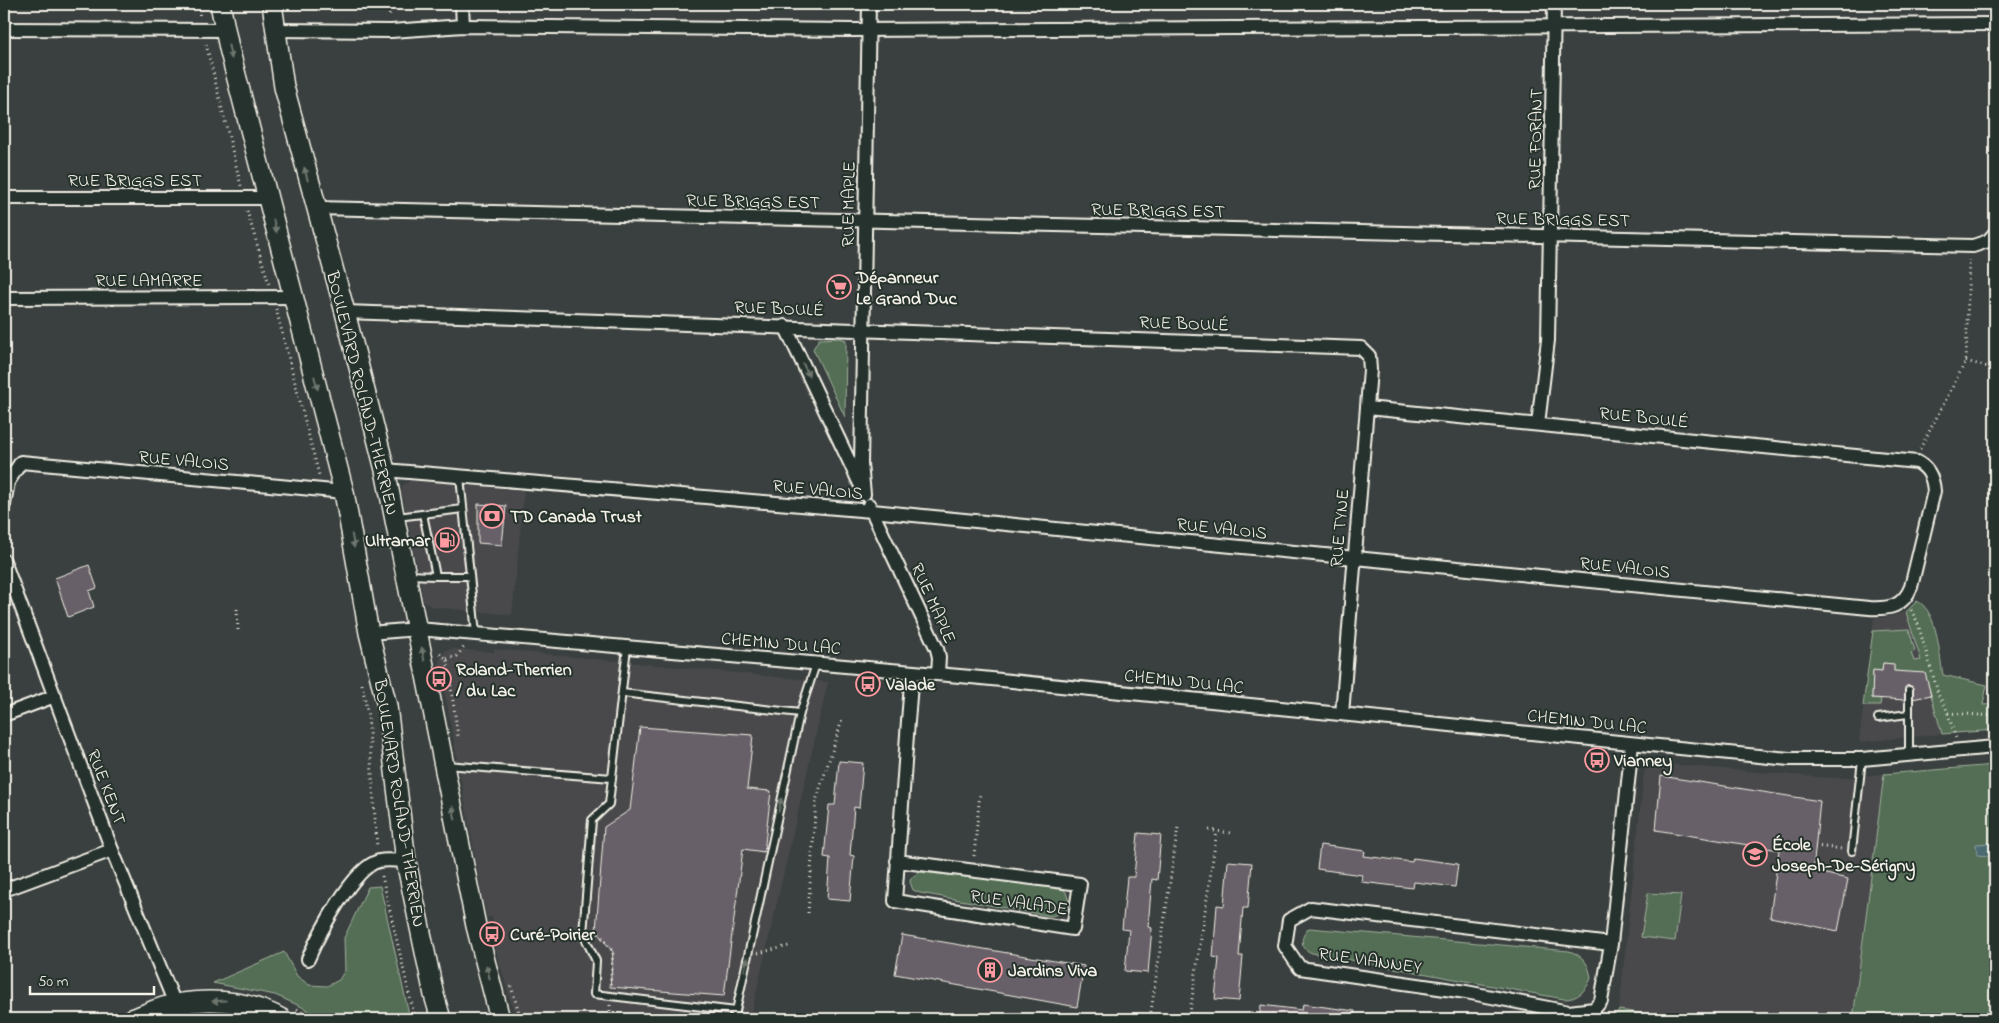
<svg xmlns="http://www.w3.org/2000/svg" width="1999" height="1023" font-family="'Indie Flower',sans-serif">
  <style>
    .built { fill: #484a4b }
    .green { fill: #526e55; stroke: #a3b09e }
    .water { fill: #4b6b72; stroke: #8fa1a1 }
    .building { fill: #686068; stroke: #f4f1e8 }
    .lines { fill: none; stroke-linecap: round; stroke-linejoin: round }
    .lane-casing { stroke: #f4f1e8; stroke-width: 10 }
    .street-casing { stroke: #f4f1e8; stroke-width: 16 }
    .secondary-casing { stroke: #f4f1e8; stroke-width: 22 }
    .path { stroke: #f4f1e8; stroke-width: 3; stroke-dasharray: 1 4; stroke-linecap: butt }
    .lane { stroke: #26332d; stroke-width: 6 }
    .street { stroke: #26332d; stroke-width: 12 }
    .secondary { stroke: #26332d; stroke-width: 19 }
    .oneway { fill: #6e766e }
    .labels { text-anchor: middle; stroke-width: 4; stroke-linejoin: round; paint-order: stroke }
    .street-label { font-size: 18px; fill: #f4f1e8; stroke: #26332d }
    .poi-label { font-size: 18px; font-weight: bold; fill: #f4f1e8; stroke: #26332d; text-anchor: start }
  </style>
  <rect width="100%" height="100%" fill="#3a403f"/>
  <filter id="ink" filterUnits="userSpaceOnUse"><feTurbulence type="fractalNoise" baseFrequency=".02" numOctaves="2"/><feDisplacementMap in="SourceGraphic" scale="10" xChannelSelector="R" yChannelSelector="G"/><feConvolveMatrix kernelMatrix="1 2 1 2 8 2 1 2 1" color-interpolation-filters="sRGB"/></filter>
  <g filter="url(#ink)">
    <g class="built">
      <polygon points="411,480 524,491 512,615 433,607 424,602 402,492 402,486"/>
      <polygon points="1906,612 1942,734 1859,742 1874,618 1888,617"/>
      <polygon points="451,649 494,652 494,649 828,682 750,1019 516,1019 494,944 498,942 492,917 487,917 481,889 439,660 445,651"/>
      <polygon points="1656,763 1816,777 1842,778 1884,774 1853,1019 1678,1019 1619,1010 1644,773 1646,768"/>
    </g>
    <g class="green">
      <polygon points="840,338 846,340 845,417 813,349 819,339"/>
      <path d="M1917 601C1938 611 1939 654 1943 675L1987 685 1983 705 1995 704V730L1942 734 1925 674 1894 671V664L1883 663 1882 671H1873L1872 698 1881 699 1880 706H1863L1873 631 1909 629 1915 651 1911 653 1914 661 1921 660 1906 612Z"/>
      <polygon points="1995,765 1995,1019 1853,1019 1884,774"/>
      <polygon points="919,872 1058,886 1066,892 1069,902 1065,912 1051,916 920,893 913,890 910,882 911,878"/>
      <polygon points="380,886 410,1019 323,1019 300,1006 275,995 213,983 284,952 297,976 309,985 327,986 339,980 345,970 344,938 368,887"/>
      <polygon points="1648,893 1681,895 1675,941 1641,937"/>
      <path d="M1309 928 1569 951C1583 955 1589 964 1591 978 1586 991 1578 999 1564 999L1312 953C1299 948 1300 937 1309 928Z"/>
      <polygon points="1619,1010 1678,1019 1612,1019"/>
    </g>
    <polygon class="water" points="1991,843 1989,856 1977,855 1976,844"/>
    <g class="building">
      <polygon points="478,504 506,506 502,545 478,543"/>
      <polygon points="89,565 97,588 89,591 94,607 68,617 55,578"/>
      <polygon points="1883,663 1894,664 1894,671 1925,673 1931,695 1913,699 1913,688 1907,687 1906,700 1872,698 1873,670 1882,671"/>
      <polygon points="640,727 753,735 747,789 771,791 764,852 743,849 724,996 610,987 613,952 596,931 604,827 630,810"/>
      <polygon points="839,761 863,763 859,808 854,807 850,855 854,856 850,901 827,899 830,858 824,857 829,805 835,805"/>
      <polygon points="1661,776 1820,801 1813,871 1848,879 1838,931 1770,917 1779,850 1656,830"/>
      <polygon points="1138,833 1161,835 1157,880 1152,879 1148,927 1152,928 1148,973 1125,971 1129,930 1122,929 1127,877 1134,877"/>
      <polygon points="1320,845 1365,851 1364,856 1412,862 1413,858 1458,864 1455,887 1414,882 1413,888 1361,882 1362,875 1317,869"/>
      <polygon points="1228,861 1252,863 1248,908 1243,908 1239,956 1243,956 1239,1001 1215,999 1219,958 1213,957 1217,905 1224,906"/>
      <polygon points="902,935 1084,966 1077,1007 895,974"/>
      <polygon points="1303,1004 1355,1011 1354,1017 1371,1019 1259,1019 1261,1005 1302,1010"/>
    </g>
    <g class="lines">
      <g class="lane-casing">
        <g id="lane">
          <polyline points="460,477 476,634"/>
          <polyline points="423,514 436,576 470,576"/>
          <polyline points="397,517 463,509"/>
          <polyline points="407,575 436,576"/>
          <polyline points="627,647 609,804 592,820 583,934 596,961 594,994 736,1011 734,1019"/>
          <polyline points="1909,690 1909,755"/>
          <polyline points="622,693 800,713"/>
          <polyline points="1878,718 1908,714"/>
          <polyline points="446,765 612,778"/>
          <polyline points="1852,851 1862,759"/>
          <polyline points="736,1011 800,713 816,664"/>
        </g>
      </g>
      <g class="street-casing">
        <g id="street">
          <polyline points="462,4 463,26"/>
          <polyline points="4,29 225,30"/>
          <polyline points="275,30 391,31 463,26 853,30 1995,24"/>
          <polyline points="4,198 267,198"/>
          <polyline points="315,208 1973,246 1988,241 1995,233"/>
          <polyline points="4,298 293,297"/>
          <polyline points="345,312 1361,348 1369,356 1370,370 1342,714"/>
          <polyline points="785,326 860,484"/>
          <polyline points="1538,424 1548,340 1554,4"/>
          <path d="M385 470 872 511 1869 608C1889 609 1903 607 1911 587L1934 491C1933 478 1929 468 1917 462L1367 408"/>
          <polyline points="864,494 861,464 869,4"/>
          <polyline points="4,505 8,482 21,462 344,492"/>
          <polyline points="869,505 937,649 939,657 938,674"/>
          <polyline points="4,561 112,850 175,1004 188,1019"/>
          <polyline points="369,633 418,629 971,677 1789,759 1862,759 1995,747"/>
          <polyline points="4,715 55,696"/>
          <polyline points="897,861 1080,884 1073,929 895,901 908,721 912,672"/>
          <polyline points="4,890 112,850"/>
          <polyline points="1611,944 1311,908 1289,920 1285,946 1300,968 1466,992 1569,1012 1594,1009 1601,1001 1611,944 1632,744"/>
          <path d="M308 959C318 936 353 867 379 861 387 859 398 861 406 861"/>
        </g>
      </g>
      <g class="secondary-casing">
        <g id="secondary">
          <polyline points="220,4 229,48 344,492 369,633 387,706 406,861 434,995 441,1019"/>
          <polyline points="272,4 284,87 345,312 385,470 476,926 500,1019"/>
          <path d="M132 1019C146 1014 161 1006 176 1004 213 998 249 1000 282 1019"/>
        </g>
      </g>
      <g class="path">
        <polyline points="198,4 200,18"/>
        <polyline points="388,4 390,18"/>
        <polyline points="206,44 241,186"/>
        <polyline points="247,211 269,284"/>
        <polyline points="276,309 319,475"/>
        <polyline points="1966,361 1995,369"/>
        <polyline points="1920,449 1966,361 1969,260"/>
        <polyline points="237,609 238,630"/>
        <polyline points="1911,610 1917,621 1939,696 1946,708 1956,738"/>
        <polyline points="440,654 447,659 458,736"/>
        <polyline points="447,659 457,656 464,647"/>
        <polyline points="362,684 368,716 377,847"/>
        <polyline points="1948,713 1995,716"/>
        <polyline points="1209,830 1230,833"/>
        <polyline points="1815,846 1842,849"/>
        <polyline points="974,856 980,792"/>
        <polyline points="382,876 415,1019"/>
        <polyline points="808,913 816,801 842,720"/>
        <polyline points="596,929 613,952 610,986"/>
        <polyline points="758,953 789,946"/>
        <polyline points="511,986 521,1019"/>
        <polyline points="610,1005 610,1019"/>
        <polyline points="297,1009 313,1019"/>
        <polyline points="1151,1012 1178,827"/>
        <polyline points="1178,1018 1185,1019"/>
        <polyline points="1189,1019 1217,831"/>
      </g>
      <use href="#lane" class="lane"/>
      <use href="#street" class="street"/>
      <use href="#secondary" class="secondary"/>
    </g>
    <defs><path id="oneway-solid" d="M-6-.8H1V-3.2L6.5 0L1 3.2V.8H-6Z" transform="scale(1.25)"/></defs>
    <g class="oneway">
      <use href="#oneway-solid" transform="translate(230 52) rotate(76)"/>
      <use href="#oneway-solid" transform="translate(306 174) rotate(-105)"/>
      <use href="#oneway-solid" transform="translate(275 226) rotate(75)"/>
      <use href="#oneway-solid" transform="translate(806 370) rotate(65)"/>
      <use href="#oneway-solid" transform="translate(316 383) rotate(75)"/>
      <use href="#oneway-solid" transform="translate(353 541) rotate(80)"/>
      <use href="#oneway-solid" transform="translate(423 654) rotate(-101)"/>
      <use href="#oneway-solid" transform="translate(780 805) rotate(-78)"/>
      <use href="#oneway-solid" transform="translate(454 813) rotate(-101)"/>
      <use href="#oneway-solid" transform="translate(746 964) rotate(-78)"/>
      <use href="#oneway-solid" transform="translate(488 972) rotate(-104)"/>
      <use href="#oneway-solid" transform="translate(219 1001) rotate(176)"/>
    </g>
  </g>
  <defs>
    <g id="supermarket-ring" transform="scale(1.25)"><circle r="9.5" fill="#26332d" stroke="#ff9aa2" stroke-width="1.5"/><path d="M-6-5.5h2.5l.6 2H6L4.5 2H-2.5L-4.4-4H-6ZM-1.5 3.2a1.3 1.3 0 1 0 .1 0ZM3 3.2a1.3 1.3 0 1 0 .1 0Z" fill="#ff9aa2"/></g>
    <g id="bank-ring" transform="scale(1.25)"><circle r="9.5" fill="#26332d" stroke="#ff9aa2" stroke-width="1.5"/><path d="M-6-4H6V4H-6ZM0-2.3a2.3 2.3 0 1 0 0 4.6a2.3 2.3 0 1 0 0-4.6Z" fill="#ff9aa2"/></g>
    <g id="fuel-ring" transform="scale(1.25)"><circle r="9.5" fill="#26332d" stroke="#ff9aa2" stroke-width="1.5"/><path d="M-5.5-6h7V0h2V4h1.3V-2.5L3-4.5l.8-.8L6-3V5H2.5V1h-1V6h-7ZM-4.2-4.7v3.2H.2V-4.7Z" fill="#ff9aa2"/></g>
    <g id="bus-ring" transform="scale(1.25)"><circle r="9.5" fill="#26332d" stroke="#ff9aa2" stroke-width="1.5"/><path d="M-5-6H5V4H4V6H2V4H-2V6H-4V4H-5ZM-3.5-4V0h7V-4ZM-3.5 1.2v1.5H-2V1.2ZM2 1.2v1.5H3.5V1.2Z" fill="#ff9aa2"/></g>
    <g id="school-ring" transform="scale(1.25)"><circle r="9.5" fill="#26332d" stroke="#ff9aa2" stroke-width="1.5"/><path d="M0-5L7-2L0 1L-7-2ZM-4 1L0 2.5L4 1V4Q0 6-4 4Z" fill="#ff9aa2"/></g>
    <g id="building-ring" transform="scale(1.25)"><circle r="9.5" fill="#26332d" stroke="#ff9aa2" stroke-width="1.5"/><path d="M-4-6H4V6H1V3H-1V6H-4ZM-2.5-4.3h1.7v1.8h-1.7ZM.8-4.3h1.7v1.8H.8ZM-2.5-1h1.7V.8h-1.7ZM.8-1h1.7V.8H.8Z" fill="#ff9aa2"/></g>
  </defs>
  <g fill-rule="evenodd">
    <use href="#supermarket-ring" x="839" y="287"/>
    <use href="#bank-ring" x="492" y="516"/>
    <use href="#fuel-ring" x="447" y="540"/>
    <use href="#bus-ring" x="439" y="679"/>
    <use href="#bus-ring" x="868" y="684"/>
    <use href="#bus-ring" x="1597" y="760"/>
    <use href="#school-ring" x="1755" y="854"/>
    <use href="#bus-ring" x="492" y="934"/>
    <use href="#building-ring" x="990" y="970"/>
  </g>
  <g class="labels">
    <g class="street-label">
      <text transform="translate(1535 139) rotate(-89)" y="6">RUE FORANT</text>
      <text x="135" y="186">RUE BRIGGS EST</text>
      <text transform="translate(753 201) rotate(1)" y="6">RUE BRIGGS EST</text>
      <text transform="translate(848 204) rotate(-89)" y="6">RUE MAPLE</text>
      <text transform="translate(1158 210) rotate(1)" y="6">RUE BRIGGS EST</text>
      <text transform="translate(1563 219) rotate(1)" y="6">RUE BRIGGS EST</text>
      <text x="149" y="286">RUE LAMARRE</text>
      <text transform="translate(779 308) rotate(2)" y="6">RUE BOULÉ</text>
      <text transform="translate(1184 323) rotate(2)" y="6">RUE BOULÉ</text>
      <text transform="translate(363 393) rotate(76)" y="6">BOULEVARD ROLAND-THERRIEN</text>
      <text transform="translate(1644 417) rotate(6)" y="6">RUE BOULÉ</text>
      <text transform="translate(184 460) rotate(5)" y="6">RUE VALOIS</text>
      <text transform="translate(818 489) rotate(5)" y="6">RUE VALOIS</text>
      <text transform="translate(1222 528) rotate(6)" y="6">RUE VALOIS</text>
      <text transform="translate(1339 528) rotate(-85)" y="6">RUE TYNE</text>
      <text transform="translate(1625 567) rotate(6)" y="6">RUE VALOIS</text>
      <text transform="translate(934 603) rotate(66)" y="6">RUE MAPLE</text>
      <text transform="translate(781 643) rotate(5)" y="6">CHEMIN DU LAC</text>
      <text transform="translate(1184 681) rotate(6)" y="6">CHEMIN DU LAC</text>
      <text transform="translate(1587 721) rotate(6)" y="6">CHEMIN DU LAC</text>
      <text transform="translate(107 787) rotate(69)" y="6">RUE KENT</text>
      <text transform="translate(400 803) rotate(81)" y="6">BOULEVARD ROLAND-THERRIEN</text>
      <text transform="translate(1019 902) rotate(8)" y="6">RUE VALADE</text>
      <text transform="translate(1370 960) rotate(8)" y="6">RUE VIANNEY</text>
    </g>
    <g class="poi-label">
      <text x="856" y="283">Dépanneur<tspan x="856" dy="21">Le Grand Duc</tspan></text>
      <text x="510" y="522">TD Canada Trust</text>
      <text x="430" y="546" text-anchor="end">Ultramar</text>
      <text x="456" y="675">Roland-Therrien<tspan x="456" dy="21">/ du Lac</tspan></text>
      <text x="886" y="690">Valade</text>
      <text x="1614" y="766">Vianney</text>
      <text x="1772" y="850">École<tspan x="1772" dy="21">Joseph-De-Sérigny</tspan></text>
      <text x="510" y="940">Curé-Poirier</text>
      <text x="1008" y="976">Jardins Viva</text>
    </g>
  </g>
  <rect width="1999" height="1023" fill="none" stroke="#26332d" stroke-width="20"/>
  <rect x="10" y="10" width="1979" height="1003" fill="none" stroke="#f4f1e8" stroke-width="2" filter="url(#ink)"/>
  <path d="M30 986v8h124v-8" fill="none" stroke="#f4f1e8" stroke-width="2.5"/>
  <text x="38" y="986" font-size="15" fill="#f4f1e8" stroke="#26332d" stroke-width="4" paint-order="stroke">50 m</text>
</svg>
